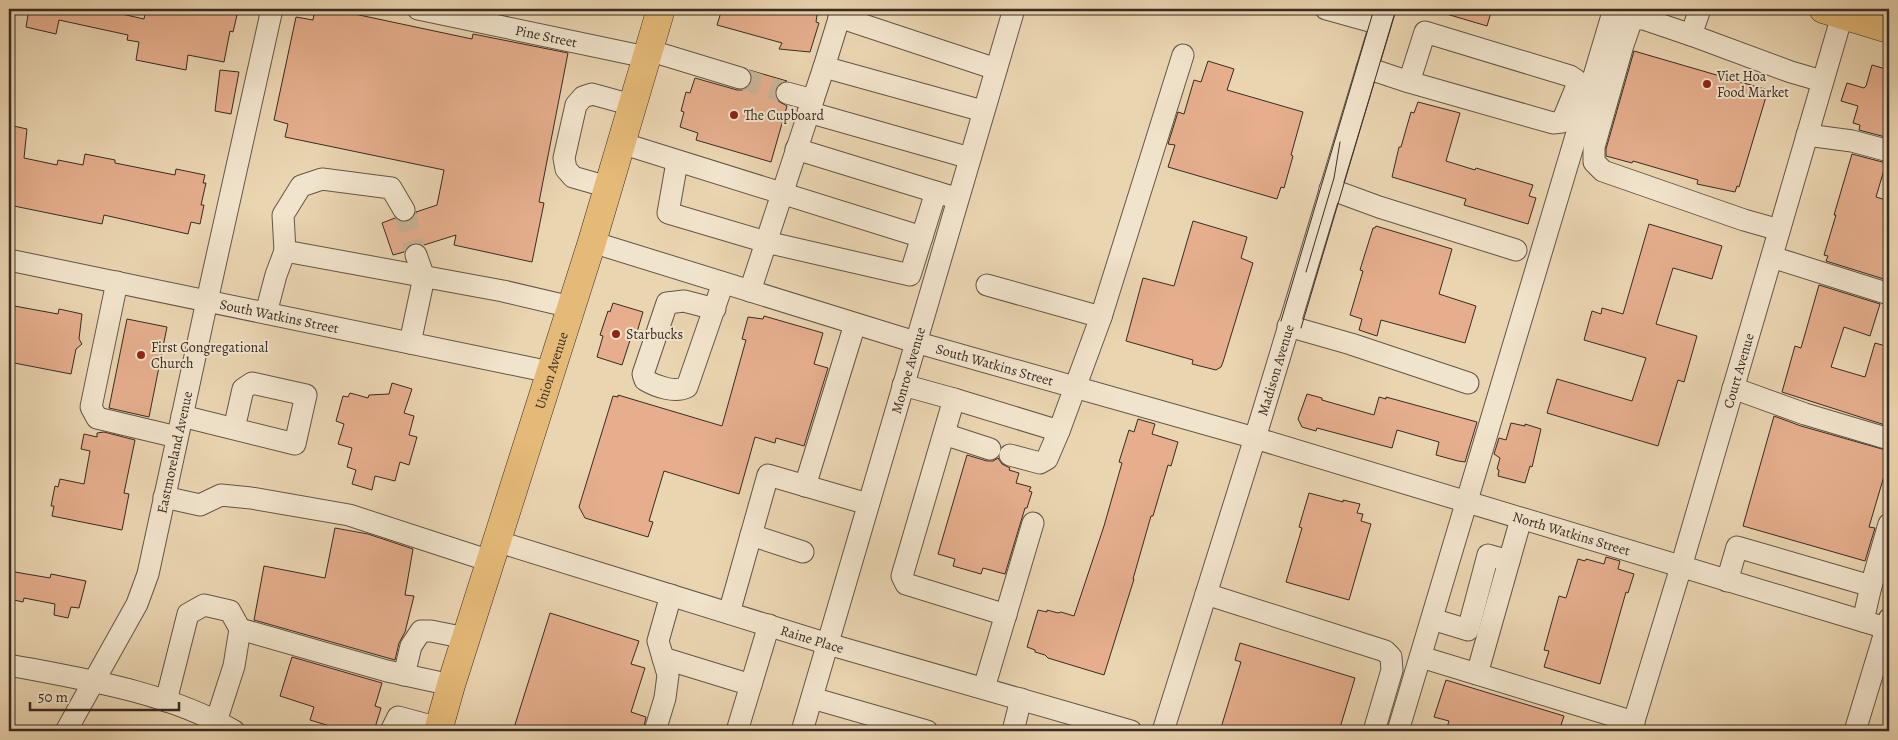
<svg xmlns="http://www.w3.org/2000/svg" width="1898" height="740" font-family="Alegreya,serif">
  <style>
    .building { fill: #e6ae8d; stroke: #382b23 }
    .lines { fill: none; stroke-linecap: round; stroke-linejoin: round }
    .minor-tunnel { stroke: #c6b395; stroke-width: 21; stroke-dasharray: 21 11; stroke-linecap: butt }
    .minor-casing { stroke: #645646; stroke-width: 23 }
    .major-casing { stroke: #382b23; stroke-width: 29 }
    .minor { stroke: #f1e4cc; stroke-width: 21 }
    .major { stroke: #e5ba78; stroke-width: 28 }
    .tram { stroke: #382b23; stroke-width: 1 }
    .poi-dot { fill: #8f2418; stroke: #f1e4cc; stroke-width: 2 }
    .labels { text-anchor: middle; stroke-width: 4; stroke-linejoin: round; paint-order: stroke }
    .street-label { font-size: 14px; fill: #382b23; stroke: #f1e4cc }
    .poi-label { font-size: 14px; fill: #382b23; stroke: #f1e4cc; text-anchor: start }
  </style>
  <rect width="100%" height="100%" fill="#ead5b1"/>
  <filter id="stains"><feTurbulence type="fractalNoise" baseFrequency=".004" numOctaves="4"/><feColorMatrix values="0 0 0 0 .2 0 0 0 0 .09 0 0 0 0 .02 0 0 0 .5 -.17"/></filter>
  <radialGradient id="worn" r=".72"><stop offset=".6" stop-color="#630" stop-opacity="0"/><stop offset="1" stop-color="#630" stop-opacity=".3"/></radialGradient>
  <g class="building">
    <polygon points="29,9 114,9 113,12 144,19 146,9 219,9 233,11 232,14 237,15 233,32 230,31 224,62 188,55 186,70 136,60 139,42 127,40 128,35 59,20 56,34 26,27"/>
    <polygon points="315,9 331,9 472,39 473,34 568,53 539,202 544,203 532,262 454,245 456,235 424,245 419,243 412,243 407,247 404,252 393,255 382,223 395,218 404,222 410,221 415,217 416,212 437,205 444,170 285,137 288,124 274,120 296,17 313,20"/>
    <polygon points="722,9 798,9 817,15 816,22 819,23 810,52 779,49 782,43 717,25"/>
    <polygon points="1444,9 1492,9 1487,26 1443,13"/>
    <polygon points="1634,51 1768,90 1739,187 1737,186 1735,192 1697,184 1698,180 1633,161 1632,163 1606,156 1606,149"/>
    <polygon points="1208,61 1234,69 1227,90 1303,112 1291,155 1293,156 1284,188 1281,187 1277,199 1168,167 1175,145 1168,144 1178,112 1184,114 1194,80 1201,82"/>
    <polygon points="1872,65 1889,70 1889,138 1859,130 1860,125 1853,123 1858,106 1841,101 1847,83 1864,88 1866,86"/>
    <polygon points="220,70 239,72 231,114 215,111"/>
    <polygon points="749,70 787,81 779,84 775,90 775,97 778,101 787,106 771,162 696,140 698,133 680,127 684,112 681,111 686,92 690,93 695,78 737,90 742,90 748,87 752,82 752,76"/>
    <polygon points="1418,102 1460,113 1446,161 1475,170 1476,168 1533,185 1529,196 1536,198 1528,224 1464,205 1466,199 1392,177 1399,147 1401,147 1411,112 1414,113"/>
    <polygon points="9,125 27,129 24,158 57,165 58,160 83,165 85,154 115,160 115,163 175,175 176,169 205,175 203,183 206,183 201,205 204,205 200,224 191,222 188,234 104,215 102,224 9,205"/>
    <polygon points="1852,154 1886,163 1876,197 1889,201 1889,273 1887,280 1826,261 1828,256 1824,255 1836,215 1834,215"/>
    <polygon points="1193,221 1247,237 1241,258 1253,263 1223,362 1221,367 1216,370 1192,364 1193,360 1126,341 1143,278 1174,286"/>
    <polygon points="1649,224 1722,246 1712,279 1673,268 1656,324 1697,336 1684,382 1678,380 1658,446 1547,413 1557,379 1632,401 1646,358 1584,340 1592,311 1601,314 1602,308 1623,314"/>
    <polygon points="1376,226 1452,249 1439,294 1476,306 1465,343 1381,320 1377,336 1359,330 1362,319 1350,315 1363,271 1360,270 1373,228 1375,228"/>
    <polygon points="1819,285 1880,304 1870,336 1844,327 1831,367 1865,377 1875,343 1889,347 1889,410 1885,425 1782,392 1795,346 1801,348"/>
    <polygon points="613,303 643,312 637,332 633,331 622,365 597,357 603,336 600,335 608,311 610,312"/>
    <polygon points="9,305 58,314 59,309 82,314 79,339 82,344 76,349 71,374 9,362"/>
    <polygon points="764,316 823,333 814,364 828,368 804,446 776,438 775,443 755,437 739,494 664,471 649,521 653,522 648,537 585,518 579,507 613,396 618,397 618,395 722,426 746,340 742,339 748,317 763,319"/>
    <polygon points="127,319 167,327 149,417 109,408"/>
    <polygon points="392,383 412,389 404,413 414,416 409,435 417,437 409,465 400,462 395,481 375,476 372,490 352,484 356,470 347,467 352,448 338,444 344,424 336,421 343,396 348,397 350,393 368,398 369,395 389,394"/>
    <polygon points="1307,394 1322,398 1322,400 1374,415 1379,397 1386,399 1386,397 1477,422 1465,462 1458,461 1436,455 1439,442 1397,430 1392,448 1317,428 1316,431 1302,427 1298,419"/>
    <polygon points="1774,416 1801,426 1889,451 1889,459 1869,527 1875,528 1865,561 1743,526"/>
    <polygon points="1138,419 1155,424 1152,434 1178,442 1171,466 1168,465 1153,516 1151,516 1133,579 1134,579 1104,675 1048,658 1045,655 1035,652 1035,650 1027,647 1038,610 1047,612 1047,610 1058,613 1061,612 1074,616 1104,526 1122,463 1119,462 1129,430 1134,432"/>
    <polygon points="1511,423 1525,426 1525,424 1541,429 1532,467 1530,466 1525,483 1498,476 1499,470 1497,469 1500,458 1494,454 1499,438 1506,440"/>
    <polygon points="104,432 135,440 124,493 129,494 122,530 52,516 54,506 51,506 55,486 58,487 60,479 84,484 90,451 81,449 84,434 97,437 97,433"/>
    <polygon points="967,455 987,461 993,461 998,458 1002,464 1010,468 1009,470 1019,473 1016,483 1031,487 1029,491 1032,492 1027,508 1025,508 1005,574 983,568 981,574 953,566 955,559 938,554"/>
    <polygon points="1309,493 1343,502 1343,500 1360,504 1357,513 1363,514 1361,521 1371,524 1349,600 1286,582 1302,528 1299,527"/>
    <polygon points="335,528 368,534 413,549 405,595 414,596 405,632 399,643 395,660 254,620 264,566 325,578"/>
    <polygon points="1606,557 1620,561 1618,569 1634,574 1628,593 1626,592 1600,684 1544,667 1549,651 1544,650 1559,596 1566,598 1578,559 1585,561 1586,559 1604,564"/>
    <polygon points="9,571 50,578 51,574 86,581 79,608 71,607 68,618 54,615 55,604 24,598 23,602 9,599"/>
    <polygon points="550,613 639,641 631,664 645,668 631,712 646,717 643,731 513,731"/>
    <polygon points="1240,643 1355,678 1339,731 1220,731 1241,662 1235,660"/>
    <polygon points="292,657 382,683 375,706 381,708 374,731 346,731 310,720 314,707 280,696"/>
    <polygon points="1446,680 1564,716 1559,731 1446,731 1449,721 1434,717"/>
  </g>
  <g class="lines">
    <g class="minor-tunnel">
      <polyline points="740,78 787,93"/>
      <polyline points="404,210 416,255"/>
    </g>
    <g class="minor-casing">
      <g id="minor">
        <path id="s1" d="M418 9 646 57"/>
        <polyline points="1326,9 1380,24"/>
        <polyline points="1700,9 1691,35 1791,72 1822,81"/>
        <polyline points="839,17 996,69"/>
        <polyline points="1691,35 1644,19 1632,19 1623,45 1594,147 1594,162 1603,171 1744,220 1779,230"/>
        <polyline points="648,50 740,78"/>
        <polyline points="824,67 842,9"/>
        <polyline points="1367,68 1409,82 1553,123 1562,122 1576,88 1576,80 1570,76 1425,32 1409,82"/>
        <polyline points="813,100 824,67 983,111"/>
        <polyline points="808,112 970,158"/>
        <polyline points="1807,135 1852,141 1889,151"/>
        <polyline points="621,143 922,237"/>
        <polyline points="796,149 949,196"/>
        <polyline points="677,162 668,213 766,242 910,275 936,192"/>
        <polyline points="608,187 573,177 566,169 564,158 576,105 583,97 592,94 632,105"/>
        <polyline points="1330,189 1379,207 1516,250"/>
        <path id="s2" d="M592 242 915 342 1255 438 1889 629"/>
        <polyline points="285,251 283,215 301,186 322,179 391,188 404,210"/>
        <polyline points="1772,257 1889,294"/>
        <path id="s3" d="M9 260 550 372"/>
        <polyline points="117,282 91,407 97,418 177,437"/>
        <polyline points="987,285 1101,317"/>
        <polyline points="750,291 813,100 787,93"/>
        <path d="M715 309 684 301 667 303 643 374 645 380C657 387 675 393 687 387L723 283"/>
        <polyline points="266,313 276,275 285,251 503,291 571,307"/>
        <polyline points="1288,326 1351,344 1468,383"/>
        <polyline points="410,343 424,277 416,255"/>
        <polyline points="903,385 954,399 902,576 906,584 1006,615"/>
        <polyline points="1733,388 1805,414 1889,439"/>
        <polyline points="954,399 1059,431 1101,317 1183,55"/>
        <polyline points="182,416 295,444 306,395 252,383 243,389 234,429"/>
        <polyline points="944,434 990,449"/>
        <polyline points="1010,455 1040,463 1047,459 1059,431"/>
        <polyline points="805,486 855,324"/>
        <polyline points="164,497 200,505 221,495 251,498 349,515 490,561"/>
        <polyline points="751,535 803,552"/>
        <path id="s4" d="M496 541 828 644 1131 731"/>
        <polyline points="1727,581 1737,547 1871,586 1889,524"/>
        <polyline points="1206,594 1385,651 1391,657 1392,670 1374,731"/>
        <polyline points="729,613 768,475 868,504"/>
        <polyline points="1432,619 1468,630 1488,555 1509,561"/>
        <polyline points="1863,621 1871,586"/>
        <polyline points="240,629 387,671 451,685"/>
        <polyline points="1421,657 1634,722"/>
        <polyline points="663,658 751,685"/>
        <path d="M9 665C83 679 168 692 234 731"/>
        <polyline points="1477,674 1521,519"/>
        <polyline points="404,675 411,646 421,631 431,631 466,638"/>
        <polyline points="984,688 1033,523"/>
        <polyline points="812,698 927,731"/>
        <polyline points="166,701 188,614 204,605 230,611 240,629 234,666 213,731"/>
        <path id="s5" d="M66 731 137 604 148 574 207 301 272 9"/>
        <polyline points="391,731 398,717 439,728"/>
        <polyline points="655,731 665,698 668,675 658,641 671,595"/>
        <polyline points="737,731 769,625"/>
        <path id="s6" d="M802 731 1014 9"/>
        <polyline points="1013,731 1021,699"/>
        <path id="s7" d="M1163 731 1255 438 1385 9"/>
        <path d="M1398 731C1471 490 1541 249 1614 9"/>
        <path id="s8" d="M1631 731 1681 567 1844 9"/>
        <polyline points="1855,731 1889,619"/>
      </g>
    </g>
    <g class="major-casing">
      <g id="major">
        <polyline points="1823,9 1889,29"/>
        <path id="s9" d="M438 731 451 685 592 242 661 9"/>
      </g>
    </g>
    <use href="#minor" class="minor"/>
    <use href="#major" class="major"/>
    <g class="tram">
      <polyline points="1306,272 1334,178 1340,142"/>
      <polyline points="1281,321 1374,9"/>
      <polyline points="1301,328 1396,9"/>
    </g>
  </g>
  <g class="poi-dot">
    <circle cx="1707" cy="84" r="5"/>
    <circle cx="734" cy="115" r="5"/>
    <circle cx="616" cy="334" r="5"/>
    <circle cx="141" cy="355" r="5"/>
  </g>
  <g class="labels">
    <g class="street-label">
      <text dy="5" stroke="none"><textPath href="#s1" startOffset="131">Pine Street</textPath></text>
      <text dy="5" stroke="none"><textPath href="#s3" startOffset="276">South Watkins Street</textPath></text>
      <text dy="5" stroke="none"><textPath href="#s2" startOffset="421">South Watkins Street</textPath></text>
      <text dy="5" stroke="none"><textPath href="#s9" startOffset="378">Union Avenue</textPath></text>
      <text dy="5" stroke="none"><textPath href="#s6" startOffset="376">Monroe Avenue</textPath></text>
      <text dy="5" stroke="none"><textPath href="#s7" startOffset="378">Madison Avenue</textPath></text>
      <text dy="5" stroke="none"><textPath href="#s8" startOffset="376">Court Avenue</textPath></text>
      <text dy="5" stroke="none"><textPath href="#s5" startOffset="302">Eastmoreland Avenue</textPath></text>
      <text dy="5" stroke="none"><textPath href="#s2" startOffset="1022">North Watkins Street</textPath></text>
      <text dy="5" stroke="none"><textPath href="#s4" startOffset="331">Raine Place</textPath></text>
    </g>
    <g class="poi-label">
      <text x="1717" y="81">Viet Hoa<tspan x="1717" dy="16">Food Market</tspan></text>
      <text x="744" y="120">The Cupboard</text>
      <text x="626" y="339">Starbucks</text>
      <text x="151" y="352">First Congregational<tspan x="151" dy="16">Church</tspan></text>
    </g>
  </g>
  <rect width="1898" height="740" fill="none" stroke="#ead5b1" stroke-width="30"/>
  <rect x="10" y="10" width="1878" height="720" fill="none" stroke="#382b23" stroke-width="2.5"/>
  <rect x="15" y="15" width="1868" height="710" fill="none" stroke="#382b23"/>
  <path d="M30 702v8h149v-8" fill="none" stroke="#382b23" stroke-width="2.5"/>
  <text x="38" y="702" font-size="15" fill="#382b23" stroke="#f1e4cc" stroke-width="4" paint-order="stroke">50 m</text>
  <rect width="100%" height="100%" filter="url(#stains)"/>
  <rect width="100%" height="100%" fill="url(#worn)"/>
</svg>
